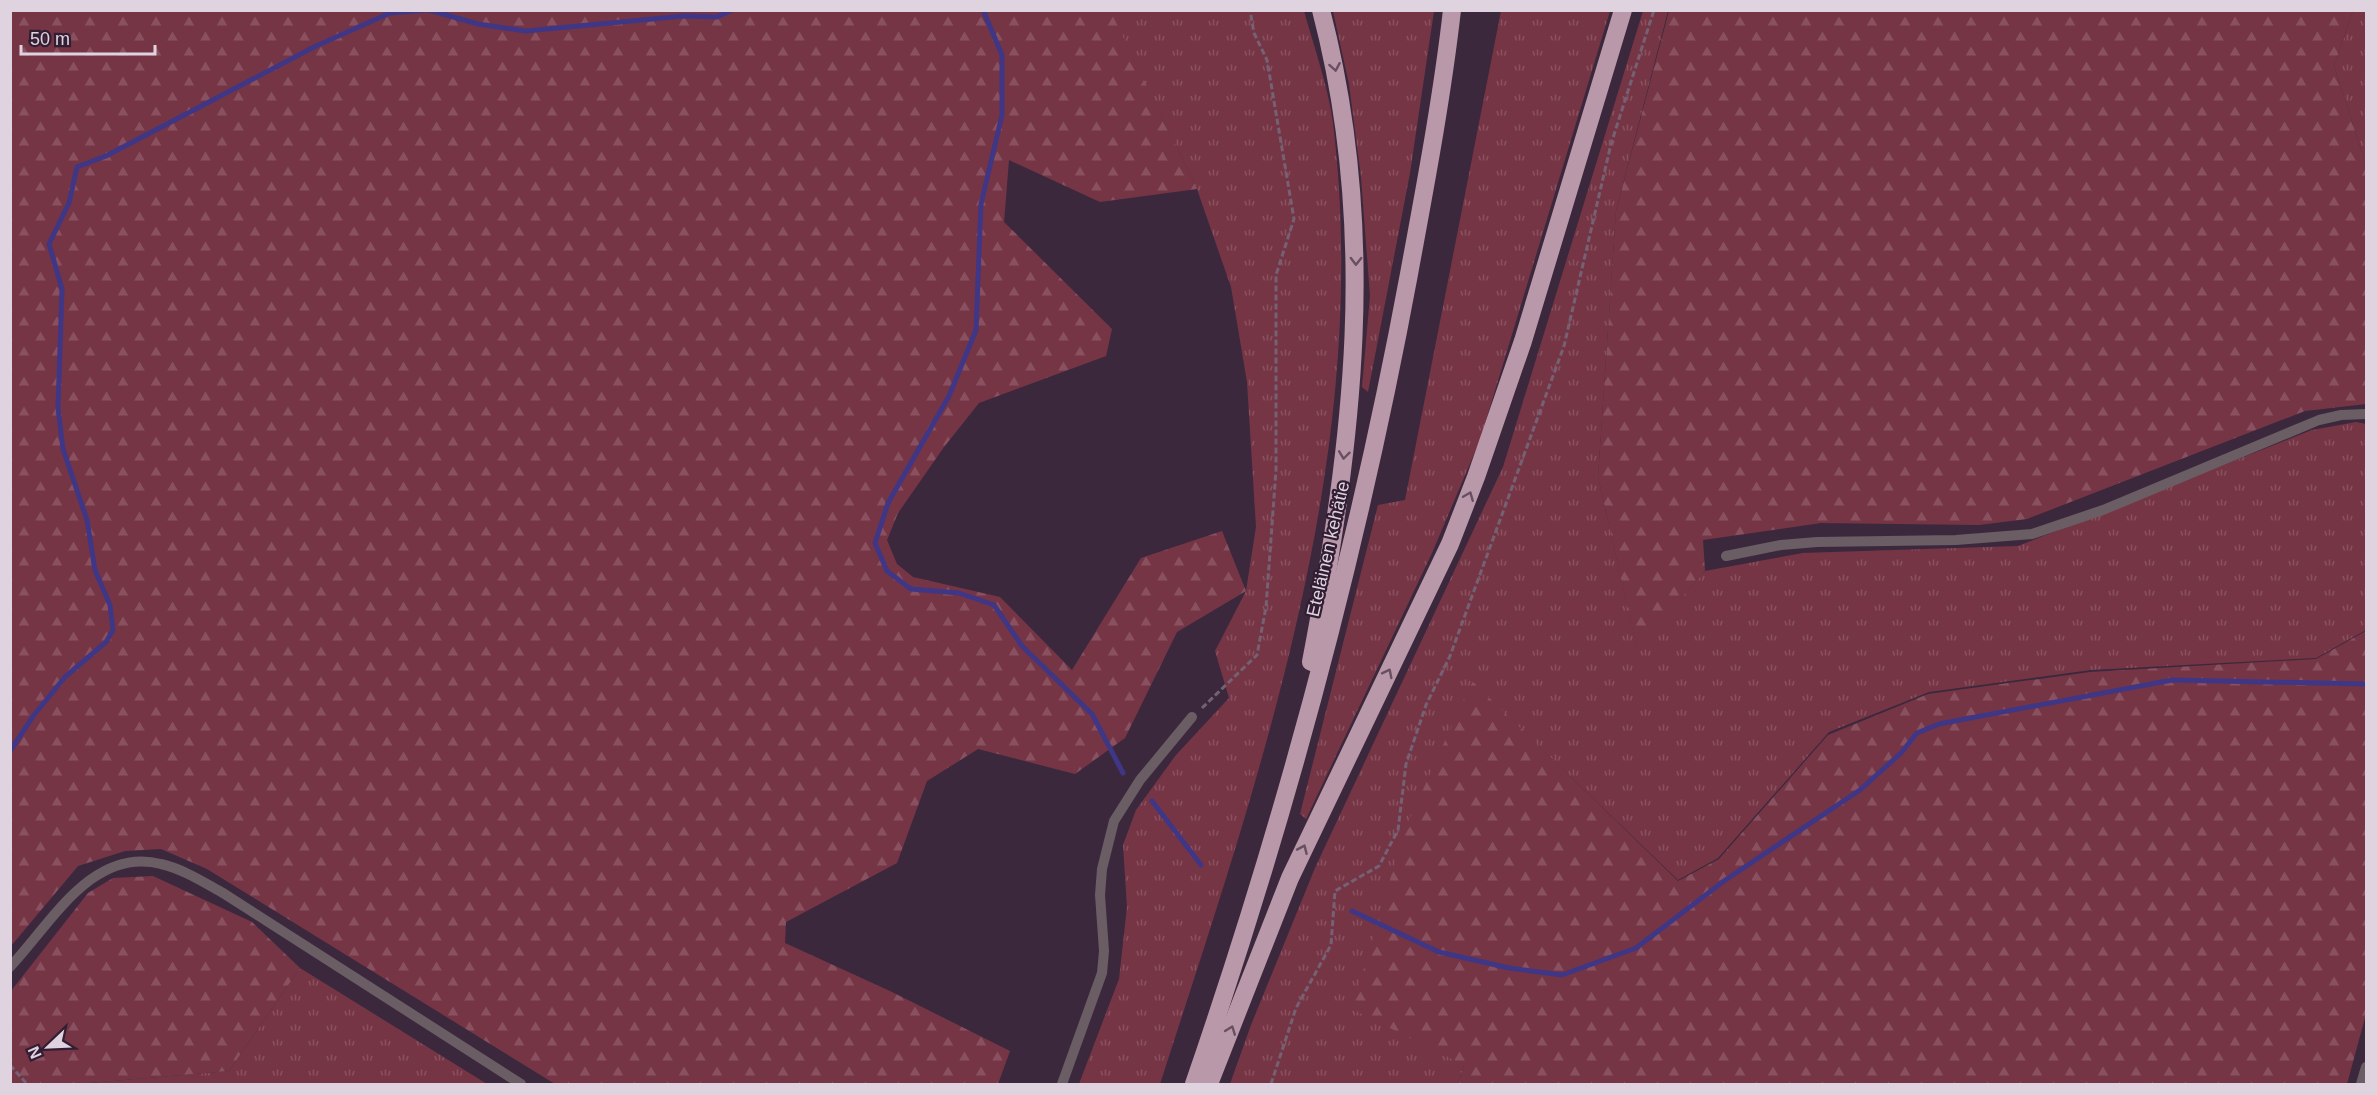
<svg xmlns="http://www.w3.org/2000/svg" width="2377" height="1095" font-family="Arial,sans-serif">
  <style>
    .grass { fill: url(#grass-tufts) }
    .forest { fill: url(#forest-firs) }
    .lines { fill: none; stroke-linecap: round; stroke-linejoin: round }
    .stream { stroke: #3f3785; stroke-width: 5 }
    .path { stroke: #746274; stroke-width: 3; stroke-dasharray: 6 3; stroke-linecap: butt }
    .lane { stroke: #6a5d63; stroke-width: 10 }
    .highway { stroke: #b998a9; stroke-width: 18 }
    .oneway { stroke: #684f62 }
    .labels { text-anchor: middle; stroke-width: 4.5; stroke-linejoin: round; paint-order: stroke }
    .street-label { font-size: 18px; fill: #e0d3e0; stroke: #321e32 }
  </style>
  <defs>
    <pattern id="grass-tufts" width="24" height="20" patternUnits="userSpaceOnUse" patternTransform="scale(1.5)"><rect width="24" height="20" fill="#763545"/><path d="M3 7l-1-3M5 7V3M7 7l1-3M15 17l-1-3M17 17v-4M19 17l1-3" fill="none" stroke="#895160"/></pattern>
    <pattern id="forest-firs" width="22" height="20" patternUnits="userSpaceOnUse" patternTransform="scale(1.5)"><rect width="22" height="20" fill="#763545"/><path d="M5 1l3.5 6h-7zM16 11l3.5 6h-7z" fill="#895160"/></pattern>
  </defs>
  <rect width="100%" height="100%" fill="#3c283d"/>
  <g class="grass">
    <path d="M1110 11H1304C1314 47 1328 86 1333 123 1373 455 1260 774 1160 1084H1079L1119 979 1127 907 1123 845 1136 810 1176 755 1229 698 1215 651 1246 591 1256 527 1247 382 1231 287 1197 189Z"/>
    <polygon points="1333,11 1434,11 1410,173 1368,392 1362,387 1370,296 1361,177 1349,84"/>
    <polygon points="1501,11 1610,11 1480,440 1432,553 1306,819 1300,814 1378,505 1405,500"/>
    <polygon points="1643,11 1668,11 1616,211 1598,477 1637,648 1705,571 1803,553 2018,546 2312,430 2356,422 2366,424 2366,630 2316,658 2091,670 1929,692 1829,732 1718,858 1678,880 1472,682 1464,1065 1458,1084 1230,1084 1251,1025 1315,868 1503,467"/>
    <polygon points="2353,11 2366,11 2366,165 2334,66"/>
    <polygon points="300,968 487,1084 77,1084 229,1071"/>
  </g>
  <g class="forest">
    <polygon points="1110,10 1197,189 1100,202 1009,160 1004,222 1112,329 1106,356 979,403 944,447 898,513 887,540 897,564 913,577 1000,597 1072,670 1141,558 1222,531 1246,591 1177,632 1125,738 1075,774 978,749 927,781 897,863 786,922 785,943 892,992 1010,1051 998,1084 555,1084 207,869 161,849 125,851 78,866 11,946 11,11"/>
    <polygon points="1669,11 2353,11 2334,66 2366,165 2366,404 2305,411 2027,519 1979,525 1821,523 1703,540 1705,571 1637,649 1598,477 1616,211"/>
    <polygon points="2366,631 2366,1014 2347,1084 1458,1084 1464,1065 1352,1009 1404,832 1472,681 1678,881 1719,859 1828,735 1928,694 2090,672 2316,659"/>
    <polygon points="153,876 252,922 300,968 229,1071 77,1084 11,1084 11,991 88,893 113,878"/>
  </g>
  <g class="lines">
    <g class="stream">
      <polyline points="429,10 478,24 526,31 684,16 717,17 732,10"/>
      <polyline points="983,10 1002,55 1002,115 981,204 976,330 949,396 888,503 875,543 887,571 911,589 959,593 994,605 1022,646 1092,714 1123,773"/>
      <polyline points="10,751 34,715 65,677 106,642 113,630 110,605 95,570 87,520 63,449 58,408 62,289 49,244 69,203 77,167 106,156 316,46 390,13 428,10"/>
      <polyline points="1152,801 1201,865"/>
      <polyline points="1352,911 1439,952 1509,968 1562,975 1636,948 1724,881 1860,790 1901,753 1917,733 1939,724 2172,680 2366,684"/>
    </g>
    <g class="path">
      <polyline points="1202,708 1257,655 1266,607 1276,470 1276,275 1294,219 1267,60 1254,33 1250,10"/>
      <polyline points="10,1065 27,1084"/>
      <polyline points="1271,1084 1296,1008 1331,945 1335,891 1379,866 1398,830 1406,764 1426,705 1450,656 1564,346 1611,144 1654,10"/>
    </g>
    <g class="lane">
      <polyline points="1726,556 1781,545 1817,542 1956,540 2032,534 2103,510 2319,420 2341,415 2366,414"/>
      <path d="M10 967C50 925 92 846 161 864 183 869 203 882 223 893L521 1084"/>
      <polyline points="1062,1084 1102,973 1104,951 1100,895 1102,869 1114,821 1140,780 1192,717"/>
      <polyline points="2361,1084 2366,1067"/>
    </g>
    <g class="highway">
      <path d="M1311 662C1353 441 1379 232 1321 10"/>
      <path d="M1194 1084C1285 820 1358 549 1409 274 1425 187 1442 98 1452 10"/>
      <polyline points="1209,1084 1290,878 1450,544 1476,477 1523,341 1623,10"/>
    </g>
  </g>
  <defs><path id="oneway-chevron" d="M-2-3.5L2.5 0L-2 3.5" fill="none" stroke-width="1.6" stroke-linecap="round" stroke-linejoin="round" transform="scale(1.5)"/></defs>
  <g class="oneway">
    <use href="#oneway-chevron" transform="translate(1335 67) rotate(80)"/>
    <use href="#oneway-chevron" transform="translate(1356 261) rotate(91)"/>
    <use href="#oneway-chevron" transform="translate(1344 455) rotate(97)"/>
    <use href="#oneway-chevron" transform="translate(1469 496) rotate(-68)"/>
    <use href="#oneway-chevron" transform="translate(1388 673) rotate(-63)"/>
    <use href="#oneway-chevron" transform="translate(1303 849) rotate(-66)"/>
    <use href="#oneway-chevron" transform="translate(1231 1030) rotate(-69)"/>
  </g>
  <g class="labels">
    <g class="street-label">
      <text transform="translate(1328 549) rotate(-77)" y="6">Eteläinen kehätie</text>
    </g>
  </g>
  <rect width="2377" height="1095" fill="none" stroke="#e0d3e0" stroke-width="24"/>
  <g transform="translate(48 1047) rotate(247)" stroke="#321e32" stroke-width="4.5" paint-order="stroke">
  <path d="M0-4.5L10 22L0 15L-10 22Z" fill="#e0d3e0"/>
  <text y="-9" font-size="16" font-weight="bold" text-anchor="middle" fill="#e0d3e0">N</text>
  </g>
  <path d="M21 45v9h134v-9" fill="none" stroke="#e0d3e0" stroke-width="3"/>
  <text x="30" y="45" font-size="18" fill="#e0d3e0" stroke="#321e32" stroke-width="4.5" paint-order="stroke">50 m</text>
</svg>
